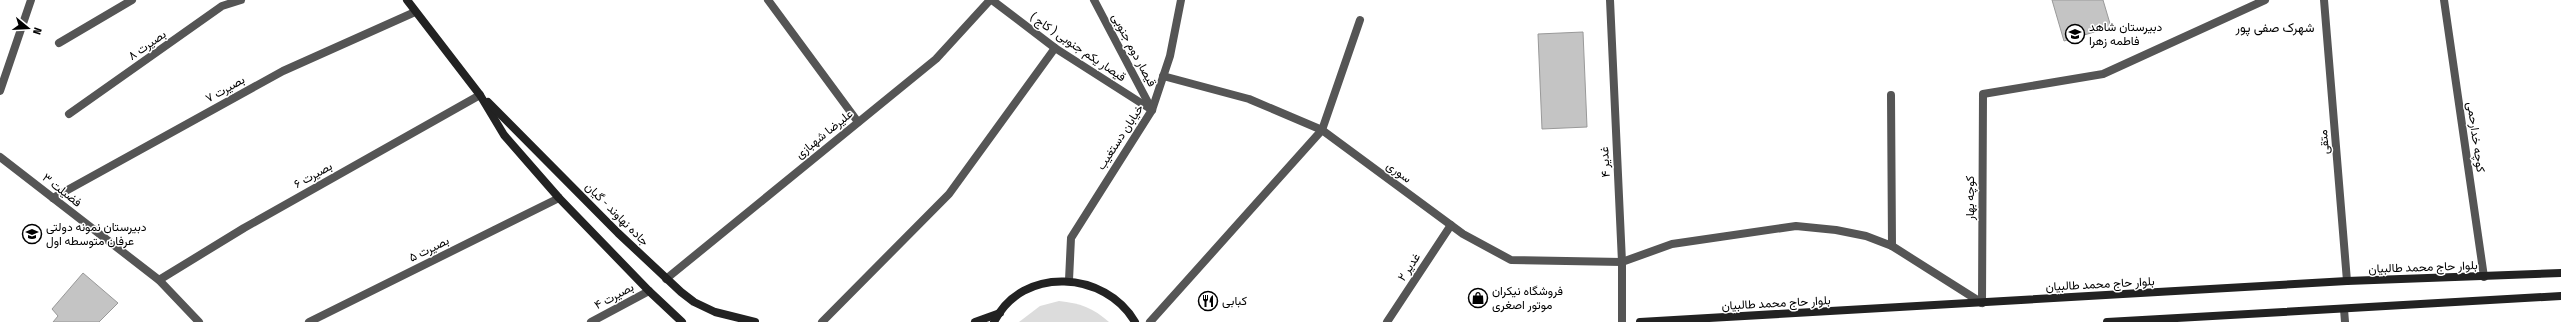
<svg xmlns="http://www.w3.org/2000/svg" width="2561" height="322" font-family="'Fira Sans Condensed',Vazirmatn,sans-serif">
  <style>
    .green { fill: #dcdcdc }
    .building { fill: #c4c4c4; stroke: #999 }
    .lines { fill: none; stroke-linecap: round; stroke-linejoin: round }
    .minor { stroke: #555; stroke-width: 8 }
    .secondary { stroke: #222; stroke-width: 8 }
    .labels { text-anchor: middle; stroke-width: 3; stroke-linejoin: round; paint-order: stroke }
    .poi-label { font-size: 12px; fill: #000; stroke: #fff; text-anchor: start }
    .street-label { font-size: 12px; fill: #000; stroke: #fff }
    .neighbourhood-label { font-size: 13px; fill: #000; stroke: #fff }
  </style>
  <rect width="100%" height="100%" fill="#fff"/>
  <path class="green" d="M1059 301C1080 303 1093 308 1109 322H1019L1040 306Z"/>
  <g class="building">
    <polygon points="2052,0 2103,0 2111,27 2064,41"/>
    <polygon points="1583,32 1587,127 1542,129 1538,34"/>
    <polygon points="83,273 118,303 99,322 53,322 58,316 52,309"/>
  </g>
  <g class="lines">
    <g class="minor">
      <polyline points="768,0 858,122"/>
      <polyline points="992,0 1055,48 1152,110"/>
      <polyline points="1094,0 1152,110"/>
      <polyline points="1610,0 1622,262 1622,322"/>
      <polyline points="2324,0 2347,281"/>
      <polyline points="2444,0 2484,277"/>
      <polyline points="59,43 132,0"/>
      <polyline points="1163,76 1249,99 1322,130 1463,234 1511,260 1622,262 1672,244 1796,226 1836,230 1866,236 1892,246 1982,303"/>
      <polyline points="0,91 31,0"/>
      <polyline points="1891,95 1892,246"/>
      <polyline points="69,114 222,6 241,0"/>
      <polyline points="0,157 159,280 199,322"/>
      <polyline points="53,198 283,71 415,12"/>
      <polyline points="666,279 936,59 990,0"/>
      <polyline points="159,280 244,228 480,95"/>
      <polyline points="1069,280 1071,238 1152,110 1170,56 1181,0"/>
      <polyline points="1982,303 1983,94 2103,74 2265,0"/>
      <polyline points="2344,309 2345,322"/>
      <polyline points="309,322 559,198"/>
      <polyline points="591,322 649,291"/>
      <polyline points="822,322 949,194 1055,48"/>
      <polyline points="1150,322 1322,130 1360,20"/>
      <polyline points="1387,322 1451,225"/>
    </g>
    <g class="secondary">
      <polyline points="407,0 480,95 504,135 559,198 649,291 682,322"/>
      <polyline points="488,102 618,233 681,292 694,302 715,312 755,322"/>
      <polyline points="975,322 1000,313"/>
      <path d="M994 322C1022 265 1106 271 1135 322"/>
      <polyline points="1640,322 2347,281 2561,273"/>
      <polyline points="2107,322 2561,296"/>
    </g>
  </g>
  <defs>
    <g id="school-ring" transform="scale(1)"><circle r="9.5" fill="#fff" stroke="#000" stroke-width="1.5"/><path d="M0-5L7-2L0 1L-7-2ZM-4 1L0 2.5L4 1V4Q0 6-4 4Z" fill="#000"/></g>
    <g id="shop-ring" transform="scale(1)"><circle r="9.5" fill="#fff" stroke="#000" stroke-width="1.5"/><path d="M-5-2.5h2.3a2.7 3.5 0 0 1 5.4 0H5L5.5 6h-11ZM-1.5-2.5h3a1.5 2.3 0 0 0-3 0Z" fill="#000"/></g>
    <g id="restaurant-ring" transform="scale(1)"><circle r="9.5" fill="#fff" stroke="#000" stroke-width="1.5"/><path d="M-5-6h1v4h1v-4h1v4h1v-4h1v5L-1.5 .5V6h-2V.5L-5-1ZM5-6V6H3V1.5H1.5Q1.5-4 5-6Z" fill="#000"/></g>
  </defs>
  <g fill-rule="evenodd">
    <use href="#school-ring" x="2075" y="34"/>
    <use href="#school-ring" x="32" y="234"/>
    <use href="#shop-ring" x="1478" y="298"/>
    <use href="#restaurant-ring" x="1208" y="301"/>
  </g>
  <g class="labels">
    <g class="poi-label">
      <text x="2089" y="31">دبیرستان شاهد<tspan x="2089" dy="14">فاطمه زهرا</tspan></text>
      <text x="46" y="231">دبیرستان نمونه دولتی<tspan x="46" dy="14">عرفان متوسطه اول</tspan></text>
      <text x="1492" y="295">فروشگاه نیکران<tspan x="1492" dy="14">موتور اصغری</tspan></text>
      <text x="1222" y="305">کبابی</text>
    </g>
    <g class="street-label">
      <text transform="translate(147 45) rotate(-35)" y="4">بصیرت ۸</text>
      <text transform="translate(1078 47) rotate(34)" y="4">قیصار یکم جنوبی ( کاج )</text>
      <text transform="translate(1134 50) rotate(62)" y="4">قیصار دوم جنوبی</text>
      <text transform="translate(225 89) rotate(-29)" y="4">بصیرت ۷</text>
      <text transform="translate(824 134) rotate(-39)" y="4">علیرضا شهبازی</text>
      <text transform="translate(1120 137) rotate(-57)" y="4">خیابان دستغیب</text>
      <text transform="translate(2476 137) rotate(82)" y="4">کوچه خدارحمی</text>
      <text transform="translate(2324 142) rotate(-95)" y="4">متقی</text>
      <text transform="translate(1605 162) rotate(-93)" y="4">غدیر ۴</text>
      <text transform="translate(1399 172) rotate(36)" y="4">سوری</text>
      <text transform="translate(313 175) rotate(-29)" y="4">بصیرت ۶</text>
      <text transform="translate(62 190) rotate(38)" y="4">فضیلت ۳</text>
      <text transform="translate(1970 198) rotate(-90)" y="4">کوچه بهار</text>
      <text transform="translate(617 214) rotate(45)" y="4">جاده نهاوند - گیان</text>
      <text transform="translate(429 249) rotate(-26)" y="4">بصیرت ۵</text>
      <text transform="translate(1409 267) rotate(-56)" y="4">غدیر ۲</text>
      <text transform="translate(2423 267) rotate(-2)" y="4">بلوار حاج محمد طالبیان</text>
      <text transform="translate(2100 284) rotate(-3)" y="4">بلوار حاج محمد طالبیان</text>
      <text transform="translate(614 296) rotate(-28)" y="4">بصیرت ۴</text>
      <text transform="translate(1776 303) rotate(-3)" y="4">بلوار حاج محمد طالبیان</text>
    </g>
    <g class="neighbourhood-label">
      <text x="2275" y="32">شهرک صفی پور</text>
    </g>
  </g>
  <g transform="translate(28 28) rotate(108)" stroke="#ffffff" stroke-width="3" paint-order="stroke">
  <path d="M0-3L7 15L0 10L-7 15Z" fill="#000000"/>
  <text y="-6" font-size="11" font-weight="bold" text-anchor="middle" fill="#000000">N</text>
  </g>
</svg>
